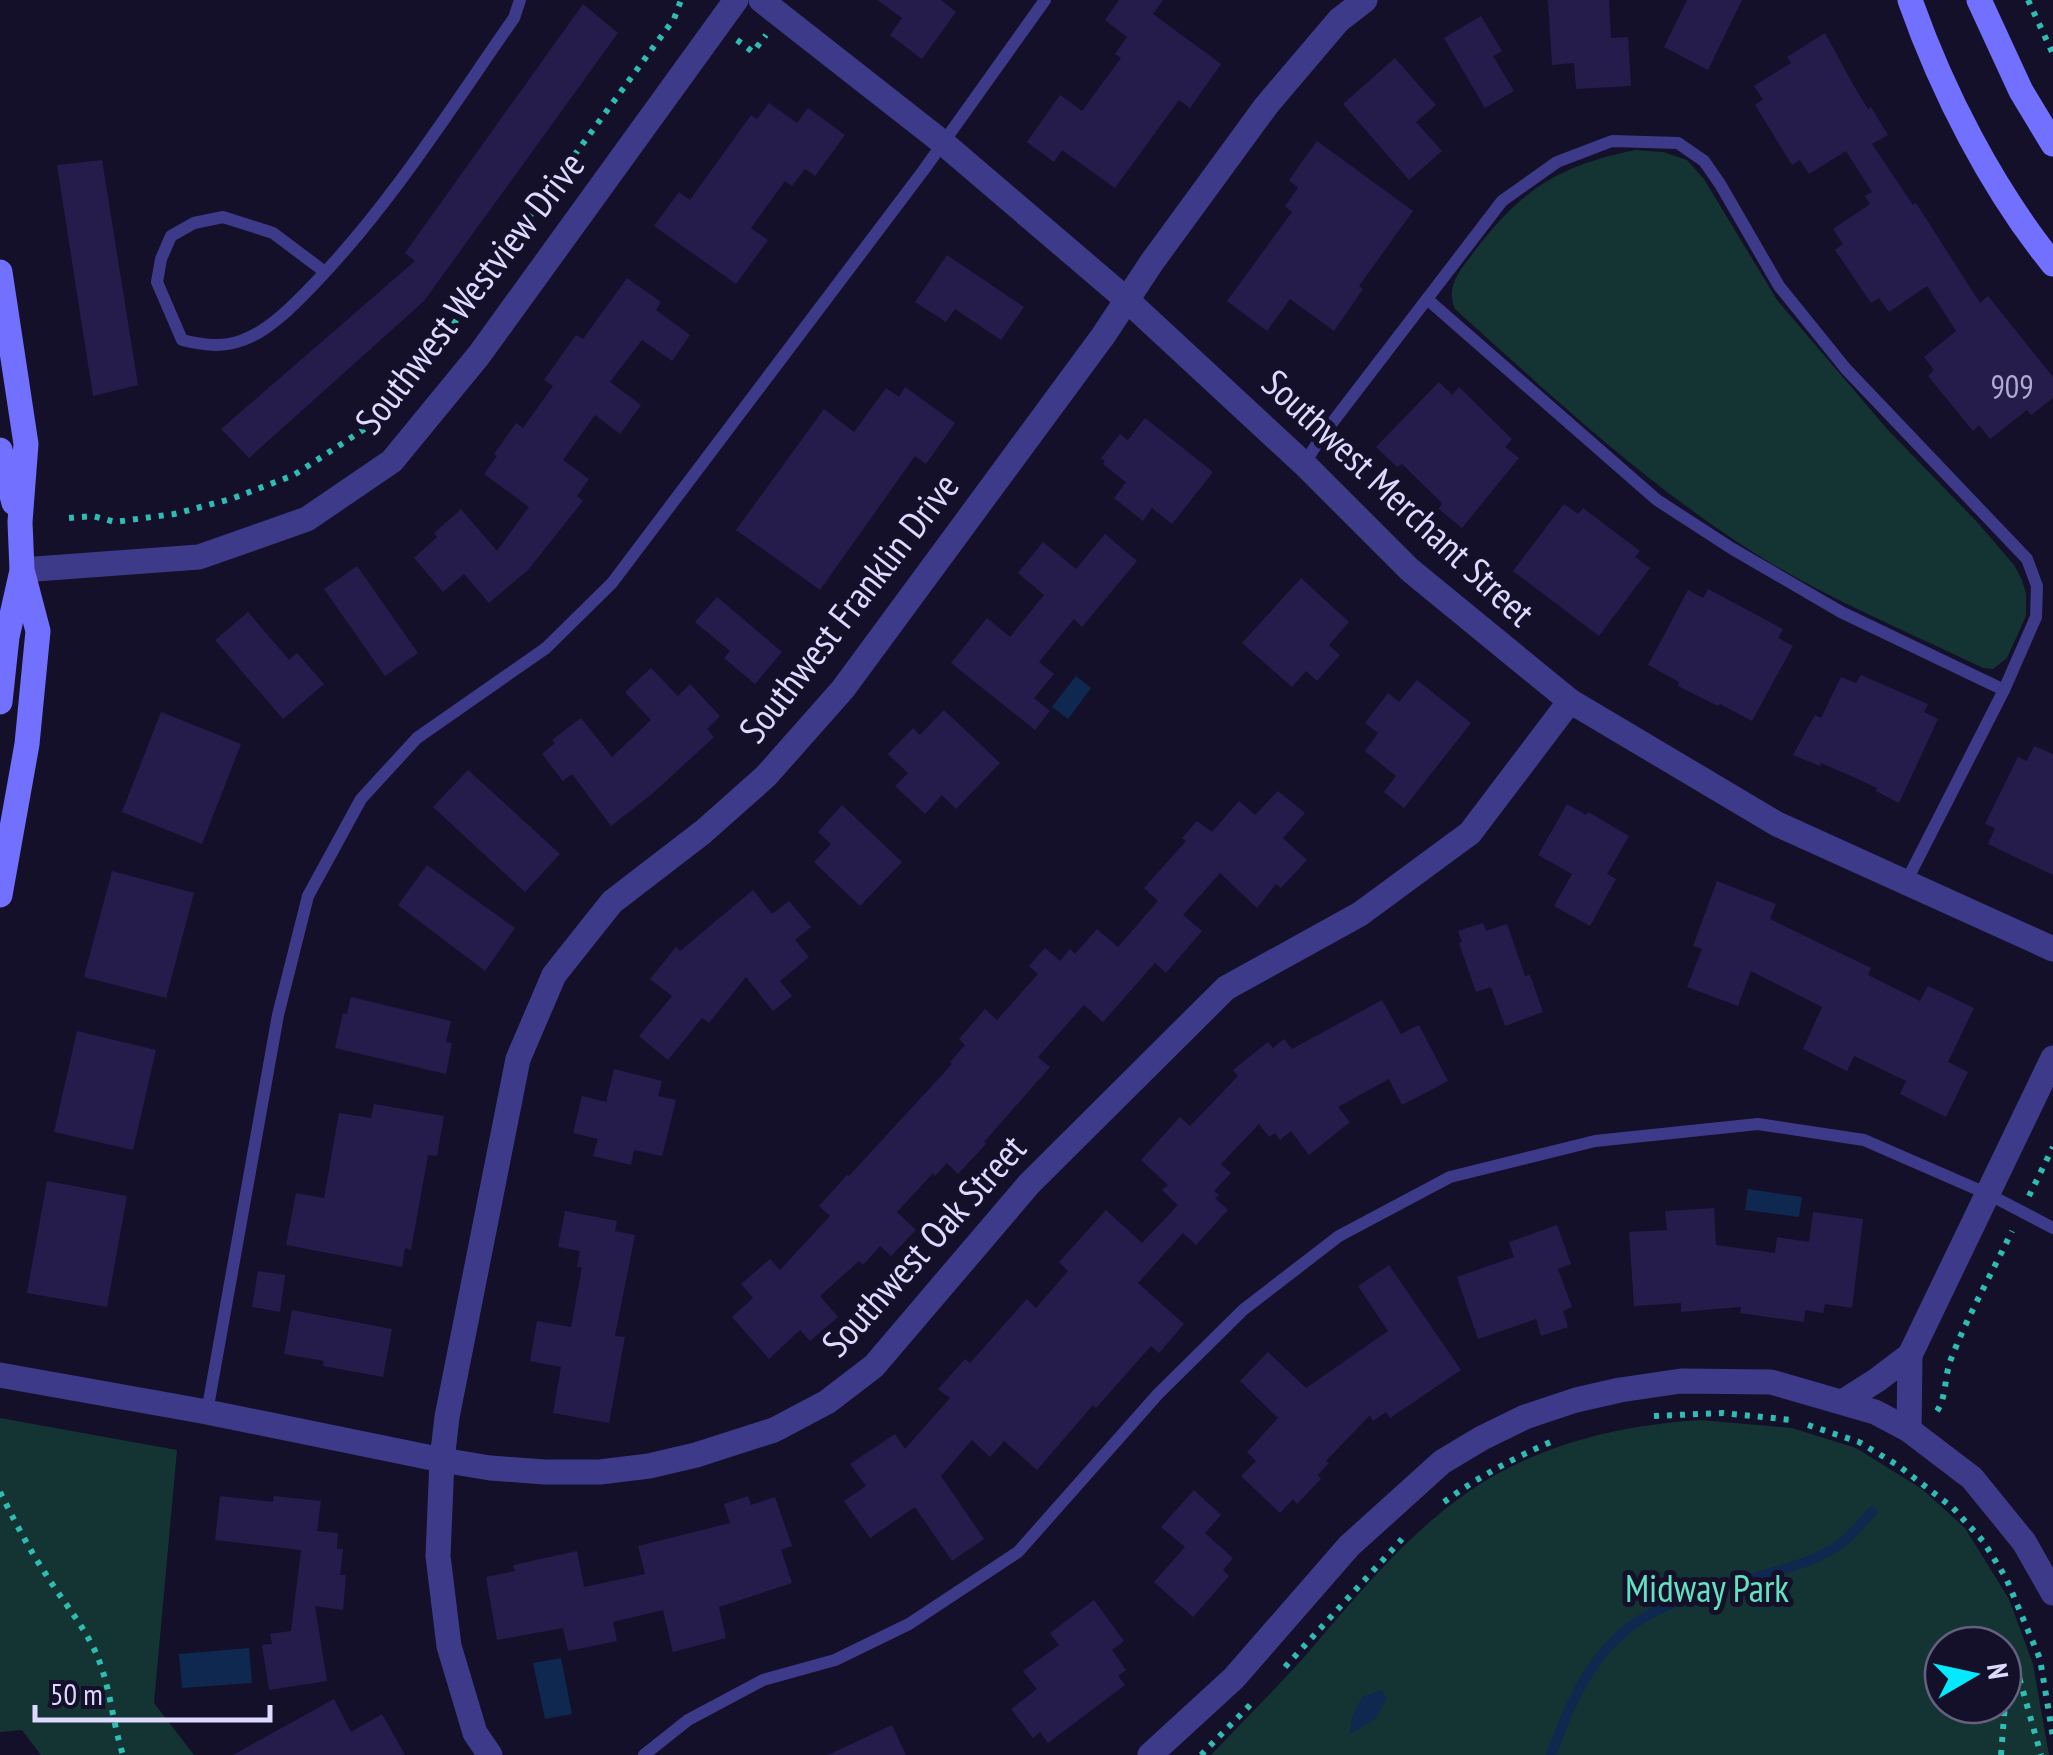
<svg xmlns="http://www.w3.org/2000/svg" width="2053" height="1755" font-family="'PT Sans Narrow',sans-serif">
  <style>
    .green { fill: #133432; fill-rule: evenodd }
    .water { fill: #0e284f }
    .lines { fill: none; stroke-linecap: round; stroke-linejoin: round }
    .stream { stroke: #0e284f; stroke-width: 10 }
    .building { fill: #251c4b }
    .path { stroke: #2fbcb2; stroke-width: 6; stroke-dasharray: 5 8; stroke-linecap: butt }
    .lane { stroke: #3d3b89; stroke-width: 12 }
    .street { stroke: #3d3b89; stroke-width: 25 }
    .secondary { stroke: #7270ff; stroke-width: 25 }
    .labels { text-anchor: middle; stroke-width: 10; stroke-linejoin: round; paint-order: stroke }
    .number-label { font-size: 32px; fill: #afaad2 }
    .street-label { font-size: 38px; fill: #ddd9ff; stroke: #14102a }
    .park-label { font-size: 38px; fill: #63e1c0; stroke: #14102a }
  </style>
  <rect width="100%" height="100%" fill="#14102a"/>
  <g class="green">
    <path d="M1635 150 1663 152 1687 160 1704 179 1777 300 1888 430 1978 523 2014 565 2022 580 2026 594V616L2007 658 1993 669 1983 668C1910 633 1833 601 1764 559 1648 487 1555 399 1455 309 1445 286 1460 271 1473 253 1521 190 1557 166 1635 150Z"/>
    <polygon points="0,1418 177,1450 154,1703 194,1755 41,1755 22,1730 0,1732"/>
    <path d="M1701 1420 1792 1428 1856 1448 1922 1489 1965 1528 2009 1599 2033 1664 2049 1755H1211C1242 1722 1275 1690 1305 1656 1356 1597 1406 1534 1471 1490 1539 1444 1620 1425 1701 1420ZM1943 1645H2003V1705H1943Z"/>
  </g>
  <g class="water">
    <polygon points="1076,676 1091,688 1068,719 1052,707"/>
    <polygon points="1748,1189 1802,1197 1799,1217 1745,1210"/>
    <polygon points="249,1648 252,1683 182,1688 179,1654"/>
    <polygon points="561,1658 572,1714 545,1719 533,1663"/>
    <polygon points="1381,1690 1387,1699 1375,1719 1350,1734 1352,1717 1362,1697"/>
  </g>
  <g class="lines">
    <path class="stream" d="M1551 1755C1567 1712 1584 1668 1619 1636 1654 1604 1708 1590 1753 1578 1784 1569 1820 1561 1845 1540 1855 1532 1863 1521 1872 1512"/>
  </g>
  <g class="building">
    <polygon points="877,0 941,0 956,12 922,59 890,35 902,18"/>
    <polygon points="1119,0 1163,0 1153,14 1221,64 1190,108 1179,100 1115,188 1062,150 1054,162 1027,142 1060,95 1082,111 1121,58 1115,54 1127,37 1105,20"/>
    <polygon points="1548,0 1609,0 1611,38 1628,37 1631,86 1576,89 1574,63 1552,65"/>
    <polygon points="1687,0 1742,0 1708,70 1664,47"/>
    <polygon points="583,4 618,33 424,301 249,458 221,429 415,261 405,253"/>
    <polygon points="1481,16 1502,51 1493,56 1514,91 1485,108 1444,38"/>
    <polygon points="1825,33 1854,86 1868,109 1871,107 1888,135 1872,144 1913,205 1916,203 1980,303 1988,296 2053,377 2053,398 2031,415 2027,410 1990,439 1979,425 1973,431 1928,376 1934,370 1924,357 1956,331 1927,286 1889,312 1879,298 1871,303 1835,250 1843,244 1833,229 1870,204 1865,196 1872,192 1846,151 1809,174 1800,160 1792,165 1755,105 1763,100 1754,86 1791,63 1787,57"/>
    <polygon points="1395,58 1436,105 1416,122 1442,151 1409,180 1343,104"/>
    <polygon points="769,103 797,123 808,108 845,135 815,176 805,169 792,186 785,181 751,228 768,240 736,284 654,226 679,192 690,200 751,115 757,119"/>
    <polygon points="1317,141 1413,211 1359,286 1363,289 1334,331 1290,299 1267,331 1227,301 1292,212 1285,206 1298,188 1289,180"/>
    <polygon points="102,160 138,385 93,396 57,165"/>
    <polygon points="947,255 1024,307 1001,340 955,309 946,322 915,302"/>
    <polygon points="627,278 661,302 656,310 690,335 672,361 642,340 610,382 641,405 620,434 595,415 563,460 589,479 577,496 583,501 528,570 489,603 464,574 443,592 414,558 437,537 434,533 461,509 497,551 529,507 484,474 497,456 494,454 516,423 523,428 553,386 544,380 576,335 583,339"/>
    <polygon points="1439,382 1452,395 1459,387 1512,439 1505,447 1519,458 1462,528 1439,509 1442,503 1402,464 1397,467 1376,447"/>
    <polygon points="905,387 955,423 926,464 915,456 820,590 736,530 824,409 854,432 886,388 899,397"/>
    <polygon points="1145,418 1213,472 1172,524 1152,508 1143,521 1114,498 1126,482 1103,464 1105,461 1101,458 1120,434 1128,440"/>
    <polygon points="1564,504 1578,514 1583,508 1640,551 1635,557 1650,568 1599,636 1513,571"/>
    <polygon points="1105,534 1137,561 1082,627 1074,619 1039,662 1054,674 1034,698 1050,711 1035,730 951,663 987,618 1010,637 1044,595 1018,573 1043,542 1076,569"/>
    <polygon points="357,566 418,653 385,676 324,589"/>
    <polygon points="1301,578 1349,622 1329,645 1340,655 1317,681 1306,671 1292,687 1242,643"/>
    <polygon points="1708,589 1783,629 1778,638 1793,646 1752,721 1720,704 1718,706 1678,686 1679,682 1648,665 1688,590 1703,598"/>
    <polygon points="717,597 782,652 755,684 724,658 730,651 695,622"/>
    <polygon points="248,612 289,660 297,653 324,684 283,719 215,640"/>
    <polygon points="651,668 678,696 690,684 720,716 707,729 714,737 652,794 611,826 572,774 563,781 542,754 555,743 552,740 581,718 612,757 651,720 625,692"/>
    <polygon points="1861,675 1928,704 1924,712 1938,719 1899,803 1876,791 1877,788 1849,775 1821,763 1820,766 1793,755 1815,715 1821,718 1841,677 1856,683"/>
    <polygon points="1417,680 1471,723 1404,808 1384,792 1396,776 1365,751 1378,733 1365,723 1388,693 1399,702"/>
    <polygon points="944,710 1000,763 956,809 942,795 925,814 895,786 908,773 888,754 913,728 920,735"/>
    <polygon points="161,712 241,744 202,844 122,812"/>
    <polygon points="2034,746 2053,754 2053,875 1988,844 1995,828 1985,824 2018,757 2027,761"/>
    <polygon points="468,770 560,854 525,892 433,807"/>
    <polygon points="1278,791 1305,813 1283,838 1307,860 1281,888 1276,884 1257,908 1220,873 1183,915 1202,931 1166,973 1155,963 1103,1022 1084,1005 1038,1057 1050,1067 984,1142 986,1144 958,1174 947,1163 935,1176 933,1173 897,1212 916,1230 891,1256 880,1246 863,1265 859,1261 820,1296 838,1317 810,1341 800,1330 769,1359 732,1317 753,1298 741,1284 770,1259 780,1270 830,1216 819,1206 847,1175 849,1176 952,1064 950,1062 965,1045 959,1039 985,1009 997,1020 1038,974 1029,966 1045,948 1060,961 1070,949 1075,954 1097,929 1118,947 1158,901 1144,888 1186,841 1182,838 1197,821 1212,832 1239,801 1255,815"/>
    <polygon points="1567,804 1586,815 1588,812 1629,836 1607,874 1616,879 1590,926 1554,906 1572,874 1538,855"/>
    <polygon points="842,805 902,862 860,906 814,862 831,844 818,832"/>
    <polygon points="427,865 515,928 485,971 398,905"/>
    <polygon points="112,871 194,893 166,998 84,977"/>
    <polygon points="1717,881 1776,904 1770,919 1871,968 1868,975 1920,1001 1928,986 1974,1008 1948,1062 1968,1072 1946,1117 1900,1094 1906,1081 1854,1056 1847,1071 1803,1049 1822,1007 1751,971 1738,1006 1687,987 1702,949 1693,946"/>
    <polygon points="753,890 772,914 789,901 811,927 795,940 809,957 780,981 792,996 773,1011 746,977 709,1023 702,1018 668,1060 639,1036 672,996 650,979 676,947 680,951"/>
    <polygon points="1483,923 1486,931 1507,924 1525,976 1530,975 1543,1012 1505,1026 1491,987 1476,992 1459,943 1462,942 1458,931"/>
    <polygon points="351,997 451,1021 446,1042 452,1043 446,1074 335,1048 343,1013 347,1014"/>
    <polygon points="1382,1000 1401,1034 1419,1025 1448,1081 1402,1105 1389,1079 1338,1107 1350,1122 1309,1155 1291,1131 1280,1140 1275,1133 1269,1137 1259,1124 1221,1164 1231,1173 1214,1191 1219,1195 1215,1198 1228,1210 1196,1245 1183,1233 1138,1283 1184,1324 1159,1353 1151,1346 1096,1408 1093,1405 1037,1470 1004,1441 990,1457 972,1440 941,1476 984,1539 952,1561 915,1507 870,1538 844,1501 866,1486 850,1464 895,1434 905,1449 950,1398 938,1389 965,1359 970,1363 1027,1299 1036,1308 1068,1271 1059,1262 1106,1210 1142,1243 1178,1205 1162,1190 1168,1185 1141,1160 1180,1117 1190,1126 1238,1076 1233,1070 1268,1042 1273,1048 1284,1039 1292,1049"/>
    <polygon points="77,1031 156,1050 133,1150 54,1132"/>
    <polygon points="614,1069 662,1081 658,1096 676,1100 662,1156 634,1150 631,1165 593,1156 598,1139 573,1133 582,1096 606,1102"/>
    <polygon points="374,1104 444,1116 437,1156 428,1155 411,1250 405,1248 402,1267 286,1245 296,1193 324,1198 339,1113 371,1118"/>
    <polygon points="47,1181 127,1196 107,1307 27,1293"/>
    <polygon points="1714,1208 1716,1245 1775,1253 1777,1237 1809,1242 1813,1212 1863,1219 1852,1308 1825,1304 1823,1313 1805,1310 1804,1322 1740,1313 1741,1307 1681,1312 1681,1303 1634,1306 1629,1232 1667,1230 1665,1211"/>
    <polygon points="565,1211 617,1221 615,1231 635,1235 615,1336 625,1337 609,1423 553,1413 561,1367 530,1361 537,1321 571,1327 582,1267 577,1267 580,1251 558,1247"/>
    <polygon points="1557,1225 1571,1264 1558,1269 1572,1307 1563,1311 1568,1327 1541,1336 1536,1319 1478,1339 1457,1277 1514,1257 1509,1242"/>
    <polygon points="1389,1265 1461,1370 1390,1418 1386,1412 1373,1421 1370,1415 1326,1461 1329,1463 1318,1475 1321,1479 1297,1504 1293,1499 1280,1513 1241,1476 1256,1461 1247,1452 1278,1418 1240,1381 1268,1352 1306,1388 1388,1331 1358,1286"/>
    <polygon points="258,1271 285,1275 280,1312 252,1307"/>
    <polygon points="292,1310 392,1329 383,1377 323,1366 324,1361 284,1354"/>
    <polygon points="1194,1490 1221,1515 1205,1533 1233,1558 1223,1570 1229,1576 1193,1617 1154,1582 1185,1547 1161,1527"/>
    <polygon points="220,1496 273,1502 274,1496 321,1501 317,1531 338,1533 337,1549 343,1549 340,1575 346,1575 343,1610 315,1606 327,1681 269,1690 262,1645 272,1644 270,1634 291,1631 301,1550 215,1540"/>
    <polygon points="748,1496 751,1505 775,1497 792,1546 781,1550 792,1583 719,1607 726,1638 673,1652 663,1610 613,1622 617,1641 568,1651 563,1628 497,1640 486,1577 515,1571 513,1565 577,1551 584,1587 645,1574 638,1546 730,1523 724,1504"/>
    <polygon points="1094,1600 1124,1641 1112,1650 1126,1670 1118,1676 1125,1685 1048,1743 1040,1732 1033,1738 1011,1709 1037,1689 1023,1671 1059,1645 1050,1633"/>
    <polygon points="334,1699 351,1732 382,1714 405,1755 233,1755"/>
    <polygon points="892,1725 906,1755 828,1755"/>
  </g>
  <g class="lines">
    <g class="path">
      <polyline points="2028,0 2053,54"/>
      <polyline points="737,40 753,52 766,35"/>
      <polyline points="69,518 93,516 115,522 174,514 231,499 294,475 369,426 430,359 489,272 674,19 681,0"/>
      <polyline points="2029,1196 2053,1147"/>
      <path d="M1937 1411C1947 1396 1944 1377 1951 1359 1968 1315 1992 1273 2012 1231"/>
      <polyline points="1654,1416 1723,1413 1792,1420"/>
      <polyline points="1808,1425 1859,1442 1899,1466 1953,1508 1983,1541 2006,1578 2040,1659 2053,1737"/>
      <path d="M0 1492C14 1520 28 1547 45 1573 61 1599 82 1623 95 1651 110 1683 112 1721 123 1755"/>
      <path d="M1444 1502C1479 1476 1516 1457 1555 1440"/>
      <polyline points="1285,1667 1402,1539"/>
      <polyline points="1201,1755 1250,1705"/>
      <polyline points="2001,1755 2007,1678 2019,1677 2041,1755"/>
    </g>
    <g class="lane">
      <path d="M325 272 273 233 223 217 194 223 171 236 161 259 157 282 182 340C203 345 222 348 243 340 269 331 296 303 315 283 391 204 451 108 514 18L520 0"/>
      <polyline points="1427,299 1657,500 1731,548 1841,612 2004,690"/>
      <polyline points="1304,464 1322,436 1502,201 1557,162 1612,141 1678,143 1704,161 1720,184 1779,286 1846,369 2027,559 2037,586 2036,617 2004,690 1906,882"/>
      <polyline points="207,1412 278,1015 308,896 361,799 417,738 546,648 612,583 923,171 1045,0"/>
      <polyline points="644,1755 688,1720 763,1680 835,1660 909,1624 1018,1552 1158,1394 1243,1310 1339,1236 1450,1177 1595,1141 1758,1124 1864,1140 1988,1194 2053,1228"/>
    </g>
    <g class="street">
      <polyline points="761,0 942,142 1127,300 1304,464 1410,570 1570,701 1777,824 2053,949"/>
      <polyline points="22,570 199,557 307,519 392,461 479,355 736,0"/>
      <polyline points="1910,1355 2053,1058"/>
      <polyline points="0,1375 207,1412 442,1460 490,1468 545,1472 600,1472 649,1466 696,1455 774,1430 827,1402 874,1366 1029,1184 1226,988 1360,914 1470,833 1570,701"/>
      <polyline points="1844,1401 1877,1380 1910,1355 1909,1430"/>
      <polyline points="490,1755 475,1733 449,1646 438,1556 442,1460 447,1417 518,1059 554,975 612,902 703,832 766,776 843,689 1103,336 1152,262 1266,106 1339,20 1365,0"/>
      <polyline points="1150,1755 1234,1678 1349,1546 1442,1462 1482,1438 1525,1417 1576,1400 1620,1390 1681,1381 1771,1382 1875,1412 1909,1430 1972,1478 2024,1542 2053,1593"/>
    </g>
    <g class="secondary">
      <path d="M1910 0C1942 91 1992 189 2053 264"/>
      <polyline points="1979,0 2021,91 2053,144"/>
      <polyline points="0,272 26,444 20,522 22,570 38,631 27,744 0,895"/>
      <polyline points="0,450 14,503"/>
      <polyline points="0,702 7,637 21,575"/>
    </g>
  </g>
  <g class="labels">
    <g class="number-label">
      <text x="2012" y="398">909</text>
    </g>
    <g class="street-label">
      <text transform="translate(470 293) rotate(-52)" y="13">Southwest Westview Drive</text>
      <text transform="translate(1398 498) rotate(43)" y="13">Southwest Merchant Street</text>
      <text transform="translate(849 608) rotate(-52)" y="13">Southwest Franklin Drive</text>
      <text transform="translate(924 1246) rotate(-48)" y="13">Southwest Oak Street</text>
    </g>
    <g class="park-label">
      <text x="1707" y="1602">Midway Park</text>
    </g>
  </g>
  <g transform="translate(1973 1675) rotate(81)"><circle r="48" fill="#14102a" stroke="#64607f" stroke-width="2.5"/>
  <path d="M0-8L18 38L0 25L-18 38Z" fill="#05e9ff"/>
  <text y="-15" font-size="28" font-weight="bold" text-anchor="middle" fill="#ddd9ff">N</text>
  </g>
  <path d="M35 1705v15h235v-15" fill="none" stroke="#ddd9ff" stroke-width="5"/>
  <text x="50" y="1705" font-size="30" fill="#ddd9ff" stroke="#14102a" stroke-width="8" paint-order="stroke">50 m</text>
</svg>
